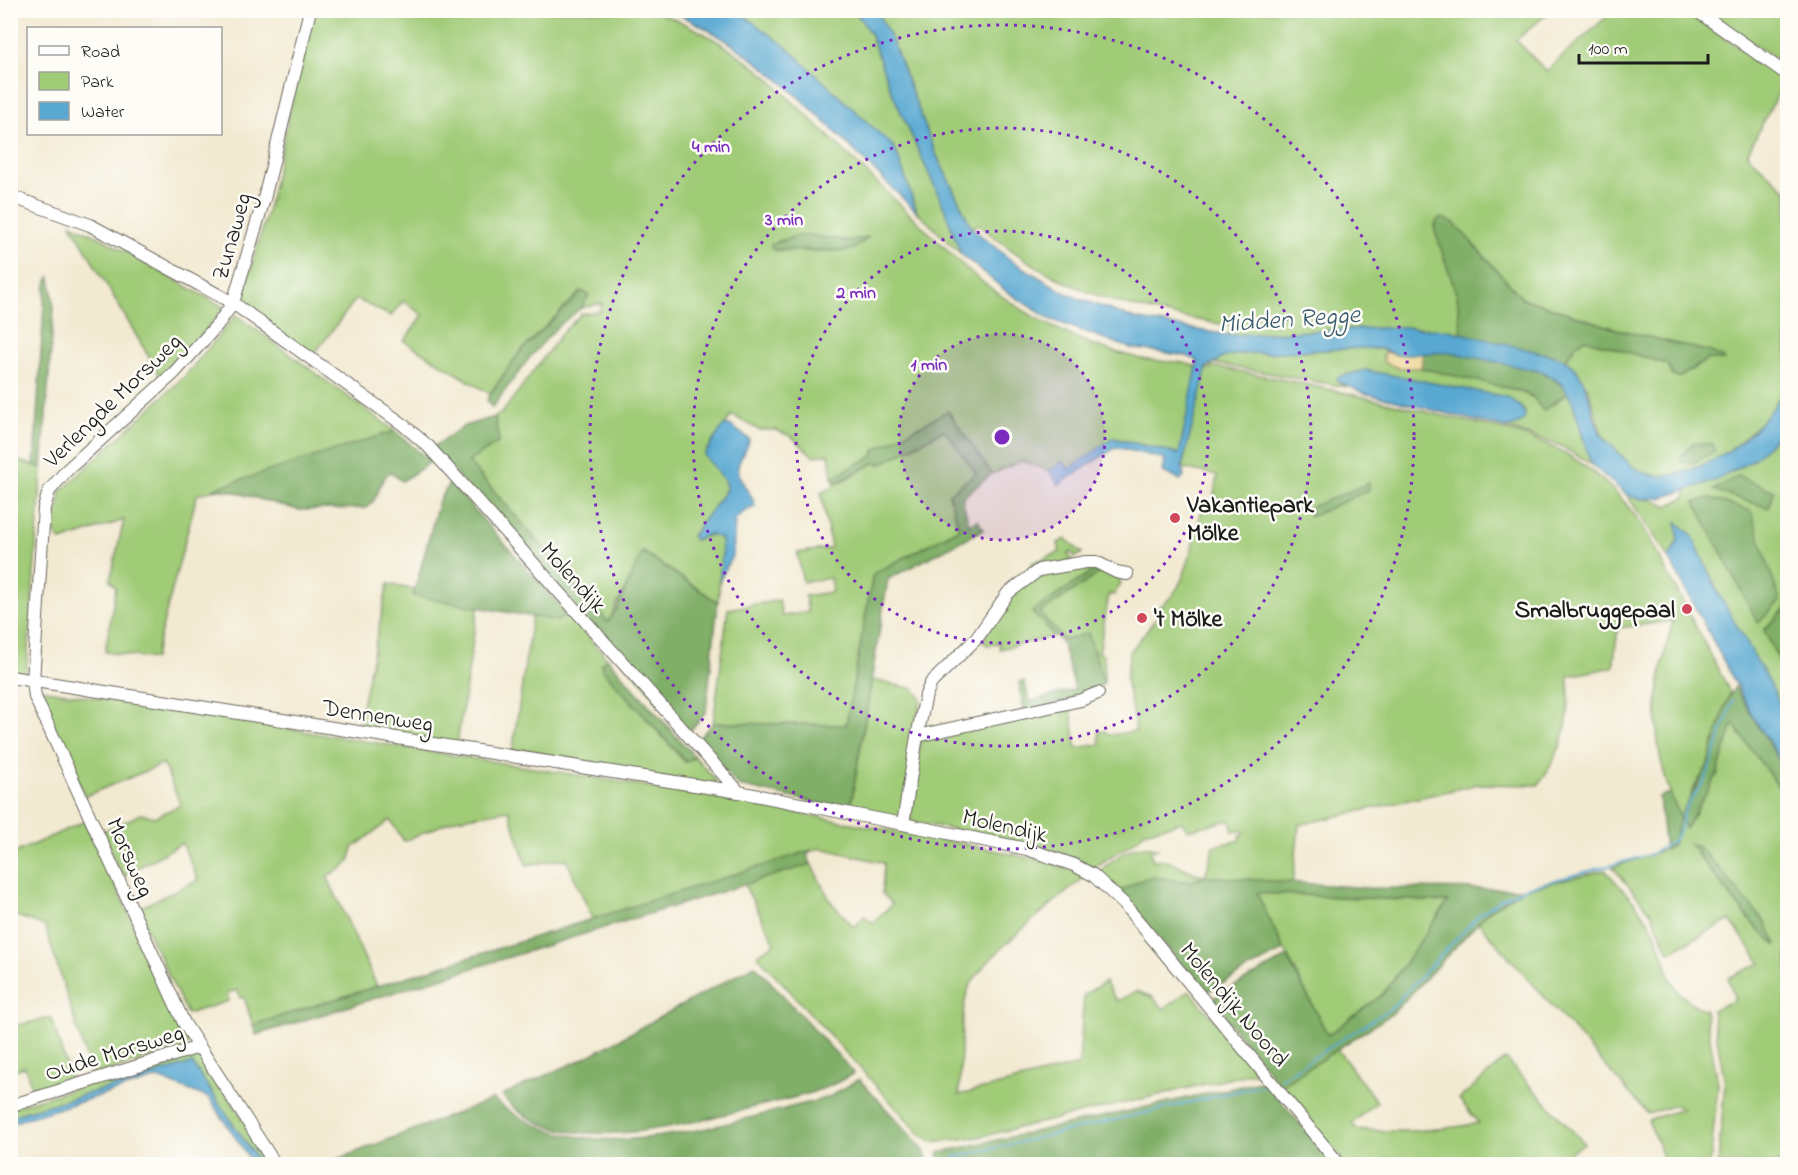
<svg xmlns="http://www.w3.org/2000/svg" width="1798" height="1175" font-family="'Indie Flower',sans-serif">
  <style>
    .green { fill: #a0cb77; stroke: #5e744a; stroke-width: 1.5; fill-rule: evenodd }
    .forest { fill: #80af68; stroke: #4e6642; stroke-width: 1.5 }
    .sand { fill: #eeda9e; stroke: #857b5d; stroke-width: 1.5 }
    .water { fill: #58a8d2; stroke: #3a6277; stroke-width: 1.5 }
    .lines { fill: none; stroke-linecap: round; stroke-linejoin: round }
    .stream { stroke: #58a8d2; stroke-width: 2 }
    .minor-casing { stroke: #67645b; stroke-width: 14 }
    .minor { stroke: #fff; stroke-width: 12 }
    .ring { fill: none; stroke: #7b2cbf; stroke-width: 3; stroke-dasharray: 3 6 }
    .poi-dot { fill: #d1495b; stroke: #fdfcf7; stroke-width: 2 }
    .labels { text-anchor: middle; stroke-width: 5; stroke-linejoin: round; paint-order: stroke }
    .street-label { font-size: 24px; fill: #1c1c1c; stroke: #fdfcf7 }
    .poi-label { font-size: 24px; font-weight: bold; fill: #1c1c1c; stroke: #fdfcf7; text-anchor: start }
    .water-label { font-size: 26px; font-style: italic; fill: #375b6e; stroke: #fdfcf7 }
    .centre { fill: #7b2cbf; stroke: #fdfcf7; stroke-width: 3 }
    .ring-label { font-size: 18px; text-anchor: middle; font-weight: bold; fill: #7b2cbf; stroke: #fdfcf7; stroke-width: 5; stroke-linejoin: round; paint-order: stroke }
  </style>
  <rect width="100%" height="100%" fill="#fdfcf7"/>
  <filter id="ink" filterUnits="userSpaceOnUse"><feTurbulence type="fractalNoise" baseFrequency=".0167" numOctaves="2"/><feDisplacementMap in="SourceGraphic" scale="12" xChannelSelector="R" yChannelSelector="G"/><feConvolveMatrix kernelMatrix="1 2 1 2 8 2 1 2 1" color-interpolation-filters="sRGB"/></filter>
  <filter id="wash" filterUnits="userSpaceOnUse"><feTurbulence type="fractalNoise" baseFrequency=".008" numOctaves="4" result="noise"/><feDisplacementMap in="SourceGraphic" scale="24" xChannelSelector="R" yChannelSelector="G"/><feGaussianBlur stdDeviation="1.35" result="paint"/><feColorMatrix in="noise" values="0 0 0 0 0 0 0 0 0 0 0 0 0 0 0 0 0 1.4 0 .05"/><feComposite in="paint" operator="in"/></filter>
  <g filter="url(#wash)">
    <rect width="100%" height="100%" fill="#f2e9d1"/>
    <g class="green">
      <path d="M313 11H653C694 24 730 47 764 74L971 273C1021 313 1074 344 1138 358 1153 362 1169 361 1184 363 1193 365 1200 368 1211 369V366C1288 380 1363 396 1439 415 1478 424 1520 431 1557 449 1592 467 1622 495 1644 528L1730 692 1707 767 1692 791 1685 829 1717 775 1733 723 1787 799V1164H1718L1725 1083 1712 1010 1735 1000 1728 978 1761 963 1730 920 1669 952 1651 913 1613 867 1669 848 1680 817C1647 746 1653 694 1673 621L1618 628 1613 667 1568 676C1572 719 1564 750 1538 785L1479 784 1299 825 1293 883 1205 876 1193 881 1163 880 1120 891 1101 873 1103 868C1121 855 1135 840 1158 849L1150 851 1153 860C1174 856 1184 873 1205 876L1214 846 1240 840V835L1244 834 1243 830 1233 832 1230 820 1188 830 1182 822 1144 832 1137 840 1093 868C1052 842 962 832 912 822L910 819 920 742 938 733 1071 710 1076 748 1100 744 1099 732 1105 731 1110 735 1136 731 1126 679 1130 652 1160 613 1158 608C1192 588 1191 533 1206 500L1224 505 1214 495 1217 475 1182 468 1185 455 1114 438 1069 469 1063 461 1049 471 1022 461 992 474 948 411 875 450 872 457 832 477 829 454 813 456 791 436 775 430H759L732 415 706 451C707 468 727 473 726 490L692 536 694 540 715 534 721 539 722 554 718 602 644 552 608 622 468 461 499 442 495 417 502 413 562 333 581 314 600 311 602 303 581 308 589 295 580 292 519 353 490 394 404 341 423 315 403 301 391 316 356 299 312 357 241 303 267 212ZM808 235 850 241 868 237C852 258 800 249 775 251L778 241ZM1698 847 1766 923 1776 945 1759 931 1696 853Z"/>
      <polygon points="737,11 855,11 870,33 890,88 943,205 961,254 917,212 895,148 748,18"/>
      <path d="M877 11H1551L1516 40 1546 71 1613 11H1683L1786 78 1747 154 1787 191V384L1770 413 1742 440 1719 458 1688 472 1663 476 1637 472 1602 435 1588 388 1566 360 1575 346 1585 339 1667 364 1672 376 1680 377 1708 359 1723 360 1710 352 1616 329 1522 298 1454 223 1443 251 1457 296 1462 335 1448 330 1404 327 1228 335 1233 326C1124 308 1066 297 978 224L972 228 935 152 893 43Z"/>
      <polygon points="1704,11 1787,11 1787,66"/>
      <polygon points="71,224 101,238 225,308 190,348 160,376"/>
      <polygon points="236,315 395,431 197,495 154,659 105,652 116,587 110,580 124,520 61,541 54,532 61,494 59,493 185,376"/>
      <path d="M1361 348 1382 349 1385 352 1383 358C1422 370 1463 376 1503 386 1522 391 1536 402 1555 404L1567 392 1573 403 1591 464 1561 446 1506 428 1521 423 1525 411 1507 397 1339 384 1347 387 1211 363 1224 357 1241 354Z"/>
      <path d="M1787 418V607L1764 630 1787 676V720C1767 678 1743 639 1721 598 1706 571 1701 543 1677 523L1679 537 1669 558 1627 495C1641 500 1654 498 1668 506L1685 497 1687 489C1734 475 1761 461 1787 418Z"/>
      <polygon points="945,430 976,473 949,494 959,529 873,574 846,725 713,723 728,609 779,600 782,616 808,612 805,596 832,592 830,578 803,582 797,553 831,548 821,493 874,463 881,464"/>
      <polygon points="10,458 42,468 27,666 24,676 11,674"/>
      <polygon points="1066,539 1082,553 1076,557 1071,552 1068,555 1073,560 1027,574 1032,563 1060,552 1058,543"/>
      <path d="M1085 564 1099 567 1032 612 1054 636 1000 649 999 643 987 645 983 642C993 620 1010 586 1035 577 1051 571 1069 568 1085 564Z"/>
      <polygon points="1104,570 1118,577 1121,583 1114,595 1109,594 1099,653 1104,655 1104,683 1088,634 1064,640 1040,613"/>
      <polygon points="388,584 415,590 414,596 478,607 457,745 357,729"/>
      <polygon points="567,613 607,658 601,665 602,669 685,762 695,757 714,778 717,786 512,754 532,616 557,621"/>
      <polygon points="872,680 914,689 921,698 903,812 898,818 850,810"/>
      <path d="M40 689 696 794 985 848 1055 864 1086 876C1058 900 980 959 968 990 960 1011 961 1070 959 1095L1079 1065 1084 995 1105 982 1117 1001 1137 991 1152 997 1164 1009 1189 990 1257 1072 979 1137 932 1142 920 1134 757 955 775 943 744 884 811 864 831 902 854 927 865 916 873 923 892 904 882 893 884 863 821 848 593 919 566 859 526 865 509 810 456 819 404 841 390 820 353 848 349 862 339 870 327 876 377 986 253 1025 244 997 240 998 238 990 227 993 229 1001 187 1014 137 909 198 880 182 843 122 877 102 832 141 814 155 817 181 805 163 764 85 796 40 696Z"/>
      <polygon points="85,821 189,1043 185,1047 92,1076 45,926 11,914 10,855"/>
      <path d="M1605 870C1620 887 1638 904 1650 924 1672 959 1659 991 1705 1010L1718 1084 1710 1164H1666L1648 1120 1682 1109 1675 1105 1648 1114 1478 922 1490 910 1523 889Z"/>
      <polygon points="1256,893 1448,902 1383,994 1328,1036"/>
      <polygon points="10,1016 14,1026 51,1018 72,1083 34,1095 25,1067 11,1071"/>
      <path d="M1337 1049 1377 1102 1352 1123 1357 1129C1399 1134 1438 1131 1479 1123L1459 1099 1505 1059 1584 1143 1554 1164H1392L1387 1159 1377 1164H1346L1281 1086Z"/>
      <polygon points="191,1052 201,1055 272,1164 260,1164 192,1063 11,1116 11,1108"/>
    </g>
    <g class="forest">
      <polygon points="1442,218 1454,223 1522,298 1616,329 1710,352 1723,357 1724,360 1708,359 1680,377 1674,377 1667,364 1585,339 1575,346 1566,360 1462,335 1457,296 1434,228 1437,220"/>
      <polygon points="808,235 849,241 868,237 854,249 845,251 772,249 771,245 792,237"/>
      <polygon points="50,275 54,308 42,468 34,465 45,288"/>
      <polygon points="582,291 589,295 581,308 557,327 530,357 492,408 487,400 490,394 519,353"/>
      <path d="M1449 352C1481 358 1549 363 1567 392L1543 411 1532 396 1520 391 1421 368 1423 353Z"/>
      <polygon points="948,411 992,474 962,498 969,524 978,520 983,530 888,579 850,810 739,786 696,741 713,723 846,725 873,574 959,529 949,494 976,473 944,430 881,464 874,463 835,483 832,477 872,457 875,450"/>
      <polygon points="495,417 499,442 468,462 608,622 617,609 642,552 718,602 706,712 688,733 432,448 464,426"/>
      <path d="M395 431 431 462 402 481 390 472C377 481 380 500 366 508L298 510 231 491 212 489Z"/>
      <polygon points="1693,443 1713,444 1715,451 1694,463 1681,462 1680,458"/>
      <polygon points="1738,476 1774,491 1769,508 1713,490"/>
      <polygon points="450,483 567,613 557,621 413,596 439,500"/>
      <polygon points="1369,483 1369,490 1310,517 1311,507"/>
      <polygon points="1710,498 1751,511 1780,601 1758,623 1695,502"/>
      <polygon points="1099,567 1104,570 1040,613 1064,640 1088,633 1104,683 1089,695 1024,711 1019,682 1024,681 1030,702 1075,689 1062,643 1032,612"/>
      <polygon points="1787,607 1788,676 1787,677 1764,630"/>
      <polygon points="607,658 695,757 686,762 602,669 601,664"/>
      <polygon points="1735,687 1787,774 1787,799 1733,724 1717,775 1685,829 1680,818 1673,844 1665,850 1659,797 1669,793 1680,816 1707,767 1726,703"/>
      <polygon points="1690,844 1698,847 1706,854 1766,923 1777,945 1759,931"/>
      <polygon points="812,850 807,854 811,864 256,1035 253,1025"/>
      <path d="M1205 876 1368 888 1523 889 1490 910 1393 1013 1281 1086 1210 1000 1287 957 1328 1035 1383 994 1448 902 1257 893 1284 950 1205 993 1120 891C1129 887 1143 877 1152 877 1171 878 1187 887 1205 876Z"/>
      <path d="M755 965 854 1073C819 1095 786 1099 746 1109 680 1126 553 1161 502 1095L587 1057Z"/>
      <path d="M859 1079 922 1148 930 1164H325L493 1099C584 1175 713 1125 816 1101L831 1096Z"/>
      <polygon points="1264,1081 1334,1164 972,1164 940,1163 938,1153"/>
    </g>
    <polygon class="sand" points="1385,352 1397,355 1423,353 1421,368 1399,368 1383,362"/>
    <g class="water">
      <path d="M671 11H737L783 44 895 148 917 212C838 139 773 55 671 11Z"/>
      <path d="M855 11H877L893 43 935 152 972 228 1012 261 1067 294 1135 319 1228 335 1404 327 1448 330 1558 357C1592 370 1587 407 1601 434 1605 440 1612 446 1617 451 1644 483 1665 481 1703 465 1738 450 1771 418 1787 384V418L1774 439 1753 460 1714 481 1661 498 1638 499 1627 495 1591 464 1573 403 1562 384 1543 372 1449 352 1397 355 1382 349 1361 348 1241 354 1224 357 1207 367 1182 467 1184 477 1180 480 1163 472 1165 459 1116 447 1059 485 1049 471 1063 461 1069 469 1113 438 1179 454 1198 361 1187 356 1130 348 1050 319 1007 292 961 254 943 205 890 88 870 33Z"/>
      <path d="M1365 370 1507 397C1527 409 1535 421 1506 428L1364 393 1337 381V377Z"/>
      <path d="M730 425 749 439C749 450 737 458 738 470 739 483 753 493 755 506L742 513 735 520 733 555 719 582 722 554 721 539 710 534 694 540 692 536 726 490 725 481 704 455 723 426Z"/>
      <polygon points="1677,522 1692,535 1719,595 1770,683 1787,720 1787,770 1755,720 1669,558 1678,541"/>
      <polygon points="192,1063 260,1164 253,1164 209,1098 158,1078 11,1123 11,1116"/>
    </g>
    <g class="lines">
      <g class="stream">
        <polyline points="1280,1079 1390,1009 1479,915 1501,899 1525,888 1649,855 1672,842 1679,831 1685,809 1706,778 1733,700"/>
        <polyline points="952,1158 1264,1085"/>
        <polyline points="517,1164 558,1160 603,1164"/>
        <polyline points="915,1164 943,1160"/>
      </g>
    </g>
  </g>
  <g filter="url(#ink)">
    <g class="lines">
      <g class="minor-casing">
        <g id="minor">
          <polyline points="1696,10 1788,75"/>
          <polyline points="10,196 90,225 233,303 264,199 310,10"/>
          <polyline points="10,677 739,792 903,824 1027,849 1074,865 1093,875 1124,904 1339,1164"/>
          <polyline points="917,736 1081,700 1098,693"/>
          <polyline points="903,824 917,736 926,695 931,683 977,638 1008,593 1039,570 1086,562 1096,562 1116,572 1127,574"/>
          <polyline points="10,1106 199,1047"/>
          <polyline points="275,1164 184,1023 35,697 33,681 44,508 49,491 67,470 174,373 218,324 233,303 401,423 428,446 739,792"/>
        </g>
      </g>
      <use href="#minor" class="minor"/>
    </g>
  </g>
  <circle cx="1002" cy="437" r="103" fill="#7b2cbf" fill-opacity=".12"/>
  <g class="ring">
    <circle cx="1002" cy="437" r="103"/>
    <circle cx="1002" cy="437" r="206"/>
    <circle cx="1002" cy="437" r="309"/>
    <circle cx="1002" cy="437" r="412"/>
  </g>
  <g class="poi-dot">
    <circle cx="1175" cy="518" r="6"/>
    <circle cx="1687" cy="609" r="6"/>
    <circle cx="1142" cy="618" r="6"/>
  </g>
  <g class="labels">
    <g class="street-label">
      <text transform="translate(231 236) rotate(-74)" y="8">Zunaweg</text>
      <text transform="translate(112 400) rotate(-44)" y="8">Verlengde Morsweg</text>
      <text transform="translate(574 577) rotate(48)" y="8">Molendijk</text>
      <text transform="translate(378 715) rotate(9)" y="8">Dennenweg</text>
      <text transform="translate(1005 825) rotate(13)" y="8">Molendijk</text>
      <text transform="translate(131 857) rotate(66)" y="8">Morsweg</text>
      <text transform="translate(1235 1004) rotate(50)" y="8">Molendijk Noord</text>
      <text transform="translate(114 1052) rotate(-17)" y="8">Oude Morsweg</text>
    </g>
    <g class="poi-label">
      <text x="1187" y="512">Vakantiepark<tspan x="1187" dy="28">Mölke</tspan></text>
      <text x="1675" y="617" text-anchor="end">Smalbruggepaal</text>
      <text x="1154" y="626">'t Mölke</text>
    </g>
    <g class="water-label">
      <text transform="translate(1289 318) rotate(-4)" y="9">Midden Regge</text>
    </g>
  </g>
  <circle cx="1002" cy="437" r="9" class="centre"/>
  <g class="ring-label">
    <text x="711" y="152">4 min</text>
    <text x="784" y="225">3 min</text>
    <text x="856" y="298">2 min</text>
    <text x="929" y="370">1 min</text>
  </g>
  <rect width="1798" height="1175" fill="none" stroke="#fdfcf7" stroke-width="36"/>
  <rect x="27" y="27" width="195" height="108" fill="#fdfcf7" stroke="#a3a29f" stroke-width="1.5"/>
  <rect x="39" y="46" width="30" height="9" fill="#ffffff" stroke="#a3a29f" stroke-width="1.5"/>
  <text x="81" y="57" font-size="18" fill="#1c1c1c">Road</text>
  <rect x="39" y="72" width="30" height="18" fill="#a0cb77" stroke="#a3a29f" stroke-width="1.5"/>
  <text x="81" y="87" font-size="18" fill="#1c1c1c">Park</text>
  <rect x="39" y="102" width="30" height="18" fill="#58a8d2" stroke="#a3a29f" stroke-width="1.5"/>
  <text x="81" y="117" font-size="18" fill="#1c1c1c">Water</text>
  <path d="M1579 54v9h129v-9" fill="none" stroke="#1c1c1c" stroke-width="3"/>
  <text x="1588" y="54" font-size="18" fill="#1c1c1c" stroke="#fdfcf7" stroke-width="4.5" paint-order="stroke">100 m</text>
</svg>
